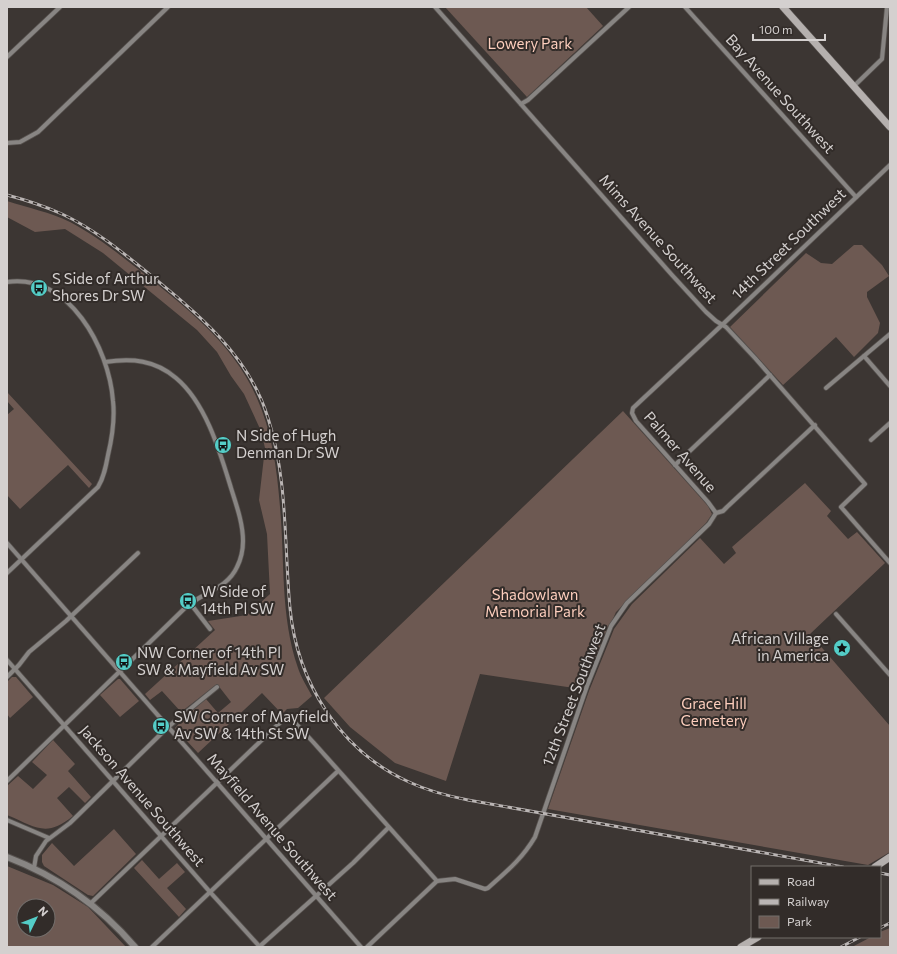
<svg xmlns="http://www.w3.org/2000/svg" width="897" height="954" font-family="Commissioner,sans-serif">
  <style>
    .green { fill: #6d5952; fill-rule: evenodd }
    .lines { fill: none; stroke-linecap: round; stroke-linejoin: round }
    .minor-casing { stroke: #57524f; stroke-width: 5.5 }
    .tertiary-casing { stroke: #57524f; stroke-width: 8 }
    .secondary-casing { stroke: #57524f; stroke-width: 8 }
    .minor { stroke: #888583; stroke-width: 4 }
    .tertiary { stroke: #888583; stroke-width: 6 }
    .secondary { stroke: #b5b0ae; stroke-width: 7 }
    .rail-casing { stroke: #bab5b4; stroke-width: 3 }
    .rail { stroke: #322c29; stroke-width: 1.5; stroke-dasharray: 4.5; stroke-linecap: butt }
    .labels { text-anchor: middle; stroke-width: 4; stroke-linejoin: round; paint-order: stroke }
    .park-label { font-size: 15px; fill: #fdcebd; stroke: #322c29 }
    .street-label { font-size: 15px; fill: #d4d0cf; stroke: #322c29 }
    .poi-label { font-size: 15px; fill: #d4d0cf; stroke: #322c29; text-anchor: start }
  </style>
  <rect width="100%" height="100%" fill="#3c3633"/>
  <g class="green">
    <polygon points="445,7 586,7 603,26 527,97"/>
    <path d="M7 201C28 208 50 212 70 222 95 235 116 252 138 269 183 305 232 342 256 396 272 431 277 469 280 507 285 560 280 616 298 668 301 677 307 687 312 696L298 708 287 709 282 714 262 693 198 753 175 728 187 715 206 699 218 713 231 702 217 684 181 712 162 691 150 700 145 694 215 630 208 621 247 615 270 594 267 534 259 500 265 448 261 431 244 394 231 376 217 352 197 330 103 253 65 229 35 232 7 217Z"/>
    <polygon points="854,245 862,245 882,265 889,276 867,292 867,297 880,323 878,333 854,357 836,337 783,385 730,327 806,253 821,263 832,264"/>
    <polygon points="7,392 92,484 89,488 68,465 20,509 7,495 7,415 14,409 7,401"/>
    <polygon points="623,411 708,506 712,514 706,523 616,612 581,689 480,674 446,781 395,763 350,727 324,698"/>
    <polygon points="805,483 831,511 827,516 848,539 857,532 885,563 810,634 890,726 890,852 868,865 548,809 589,691 614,629 632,604 700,538 724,564 736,553 732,547"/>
    <polygon points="12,677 16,677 33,697 10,718 7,714 7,682"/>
    <polygon points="118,679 120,679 139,701 120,717 100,695"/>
    <path d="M53 740 75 764 68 771 91 797 85 803 69 787 57 798 73 816C46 838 36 827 7 815V786L18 776 33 789 47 775 32 762Z"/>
    <polygon points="114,829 136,854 93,896 88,895 44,866 42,862 42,855 52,843 74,866"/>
    <polygon points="142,860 159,879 177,863 185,872 167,888 186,909 179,917 134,868"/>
    <path d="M7 866 53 885 88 907 126 947H7ZM24 906H48V930H24Z"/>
    <polygon points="890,928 890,947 852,947 871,937 880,937 880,932"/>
  </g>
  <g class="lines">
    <g class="minor-casing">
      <g id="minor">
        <polyline points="435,7 672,275 706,312 716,321 726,327 755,358 865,484 841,507 890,563"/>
        <polyline points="685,7 856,197"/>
        <polyline points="7,57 60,7"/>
        <polyline points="854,86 882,59 887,7"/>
        <polyline points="521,104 528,100 629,7"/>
        <polyline points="7,143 20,142 38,132 168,7"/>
        <path d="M7 282C69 273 109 348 113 401 115 419 112 438 108 455 106 466 104 477 98 487L7 573"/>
        <polyline points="864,356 890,386"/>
        <polyline points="826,388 890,334"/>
        <polyline points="871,440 890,423"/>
        <polyline points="675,465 770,375"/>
        <polyline points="716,513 708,502 636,421 632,413 633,408 722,325 890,165"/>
        <polyline points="7,543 361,947"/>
        <polyline points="190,603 210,629"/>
        <polyline points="836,614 890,675"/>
        <polyline points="7,660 210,892 260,947"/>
        <polyline points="7,677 19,665 29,652 66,621 138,553"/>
        <path d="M7 781 186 607C203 592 227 589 237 567 241 559 243 549 243 541 243 523 236 504 231 488 220 452 206 403 176 378 155 360 132 358 105 362"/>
        <polyline points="7,820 49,838"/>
        <polyline points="34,868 36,856 46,841 70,823 168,727 217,687"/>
        <path d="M437 881 455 879 485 889 488 888C507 871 522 859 535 837L587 686 611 626 627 603 709 524 716 513 723 511 727 507 815 425"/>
        <polyline points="91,903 288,715 314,743 437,881"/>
        <polyline points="152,947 338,771"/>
        <polyline points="259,947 353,863 388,828"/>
        <polyline points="367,947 437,881"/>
      </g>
    </g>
    <g class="tertiary-casing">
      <path id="tertiary" d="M7 857C57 876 100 906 135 947"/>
    </g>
    <g class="secondary-casing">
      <g id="secondary">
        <polyline points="783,7 890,127"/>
        <polyline points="875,867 890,857"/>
        <polyline points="741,947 758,937"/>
      </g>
    </g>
    <use href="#minor" class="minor"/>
    <use href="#tertiary" class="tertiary"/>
    <use href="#secondary" class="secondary"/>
    <g class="rail-casing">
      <g id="rail">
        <path d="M7 195C26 200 44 206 62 214 94 229 121 251 148 273 197 313 249 355 268 418 288 480 284 544 290 608 297 682 340 751 409 782 428 791 448 796 468 800L843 867"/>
        <polyline points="880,873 890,875"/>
        <polyline points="880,928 890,923"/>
        <polyline points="841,947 860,937"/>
      </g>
    </g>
    <use href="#rail" class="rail"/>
  </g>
  <defs>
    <g id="bus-disc" transform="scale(0.9)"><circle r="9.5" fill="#54cdc7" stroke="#322c29"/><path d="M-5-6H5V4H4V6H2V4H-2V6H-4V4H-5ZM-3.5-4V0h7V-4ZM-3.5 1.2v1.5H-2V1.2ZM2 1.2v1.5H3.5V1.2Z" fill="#111"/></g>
    <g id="sight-disc" transform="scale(0.9)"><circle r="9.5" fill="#54cdc7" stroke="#322c29"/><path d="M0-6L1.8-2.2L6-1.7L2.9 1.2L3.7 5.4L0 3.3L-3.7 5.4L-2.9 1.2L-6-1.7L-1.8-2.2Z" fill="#111"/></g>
  </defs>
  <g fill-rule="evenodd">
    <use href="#bus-disc" x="39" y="288"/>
    <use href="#bus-disc" x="223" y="445"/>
    <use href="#bus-disc" x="188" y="601"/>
    <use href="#sight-disc" x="842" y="648"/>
    <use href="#bus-disc" x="124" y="662"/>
    <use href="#bus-disc" x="161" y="726"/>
  </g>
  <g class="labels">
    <g class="park-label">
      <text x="530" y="49">Lowery Park</text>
      <text x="535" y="600">Shadowlawn<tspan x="535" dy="17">Memorial Park</tspan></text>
      <text x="714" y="709">Grace Hill<tspan x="714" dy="17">Cemetery</tspan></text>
    </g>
    <g class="street-label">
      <text transform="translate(780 94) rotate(48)" y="5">Bay Avenue Southwest</text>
      <text transform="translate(658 239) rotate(48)" y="5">Mims Avenue Southwest</text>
      <text transform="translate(789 244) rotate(-44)" y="5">14th Street Southwest</text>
      <text transform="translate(680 452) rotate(49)" y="5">Palmer Avenue</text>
      <text transform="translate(574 695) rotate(-69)" y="5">12th Street Southwest</text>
      <text transform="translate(142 796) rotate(49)" y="5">Jackson Avenue Southwest</text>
      <text transform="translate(272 827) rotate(49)" y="5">Mayfield Avenue Southwest</text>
    </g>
    <g class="poi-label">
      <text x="52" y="284">S Side of Arthur<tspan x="52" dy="17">Shores Dr SW</tspan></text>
      <text x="236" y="441">N Side of Hugh<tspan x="236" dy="17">Denman Dr SW</tspan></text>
      <text x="201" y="597">W Side of<tspan x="201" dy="17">14th Pl SW</tspan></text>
      <text x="829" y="644" text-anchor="end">African Village<tspan x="829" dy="17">in America</tspan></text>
      <text x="137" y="658">NW Corner of 14th Pl<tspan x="137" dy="17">SW &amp; Mayfield Av SW</tspan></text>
      <text x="174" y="722">SW Corner of Mayfield<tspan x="174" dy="17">Av SW &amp; 14th St SW</tspan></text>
    </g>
  </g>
  <rect width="897" height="954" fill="none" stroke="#d4d0cf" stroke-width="16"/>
  <rect x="751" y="866" width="130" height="72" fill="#322c29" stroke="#736e6b"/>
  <rect x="759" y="879" width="20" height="6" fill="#b5b0ae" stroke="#736e6b"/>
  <text x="787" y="886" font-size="12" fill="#d4d0cf">Road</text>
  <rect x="759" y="899" width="20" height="6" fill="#bab5b4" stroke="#736e6b"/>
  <text x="787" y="906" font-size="12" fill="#d4d0cf">Railway</text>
  <rect x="759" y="916" width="20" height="12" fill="#6d5952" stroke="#736e6b"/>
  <text x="787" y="926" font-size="12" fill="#d4d0cf">Park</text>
  <g transform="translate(36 918) rotate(47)"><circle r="19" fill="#322c29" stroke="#736e6b"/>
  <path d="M0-3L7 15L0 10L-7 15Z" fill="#54cdc7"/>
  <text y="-6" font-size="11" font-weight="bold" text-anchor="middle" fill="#d4d0cf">N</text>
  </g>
  <path d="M753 34v6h72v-6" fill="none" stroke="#d4d0cf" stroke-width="2"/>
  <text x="759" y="34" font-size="12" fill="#d4d0cf" stroke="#322c29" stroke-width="3" paint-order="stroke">100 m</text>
</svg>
